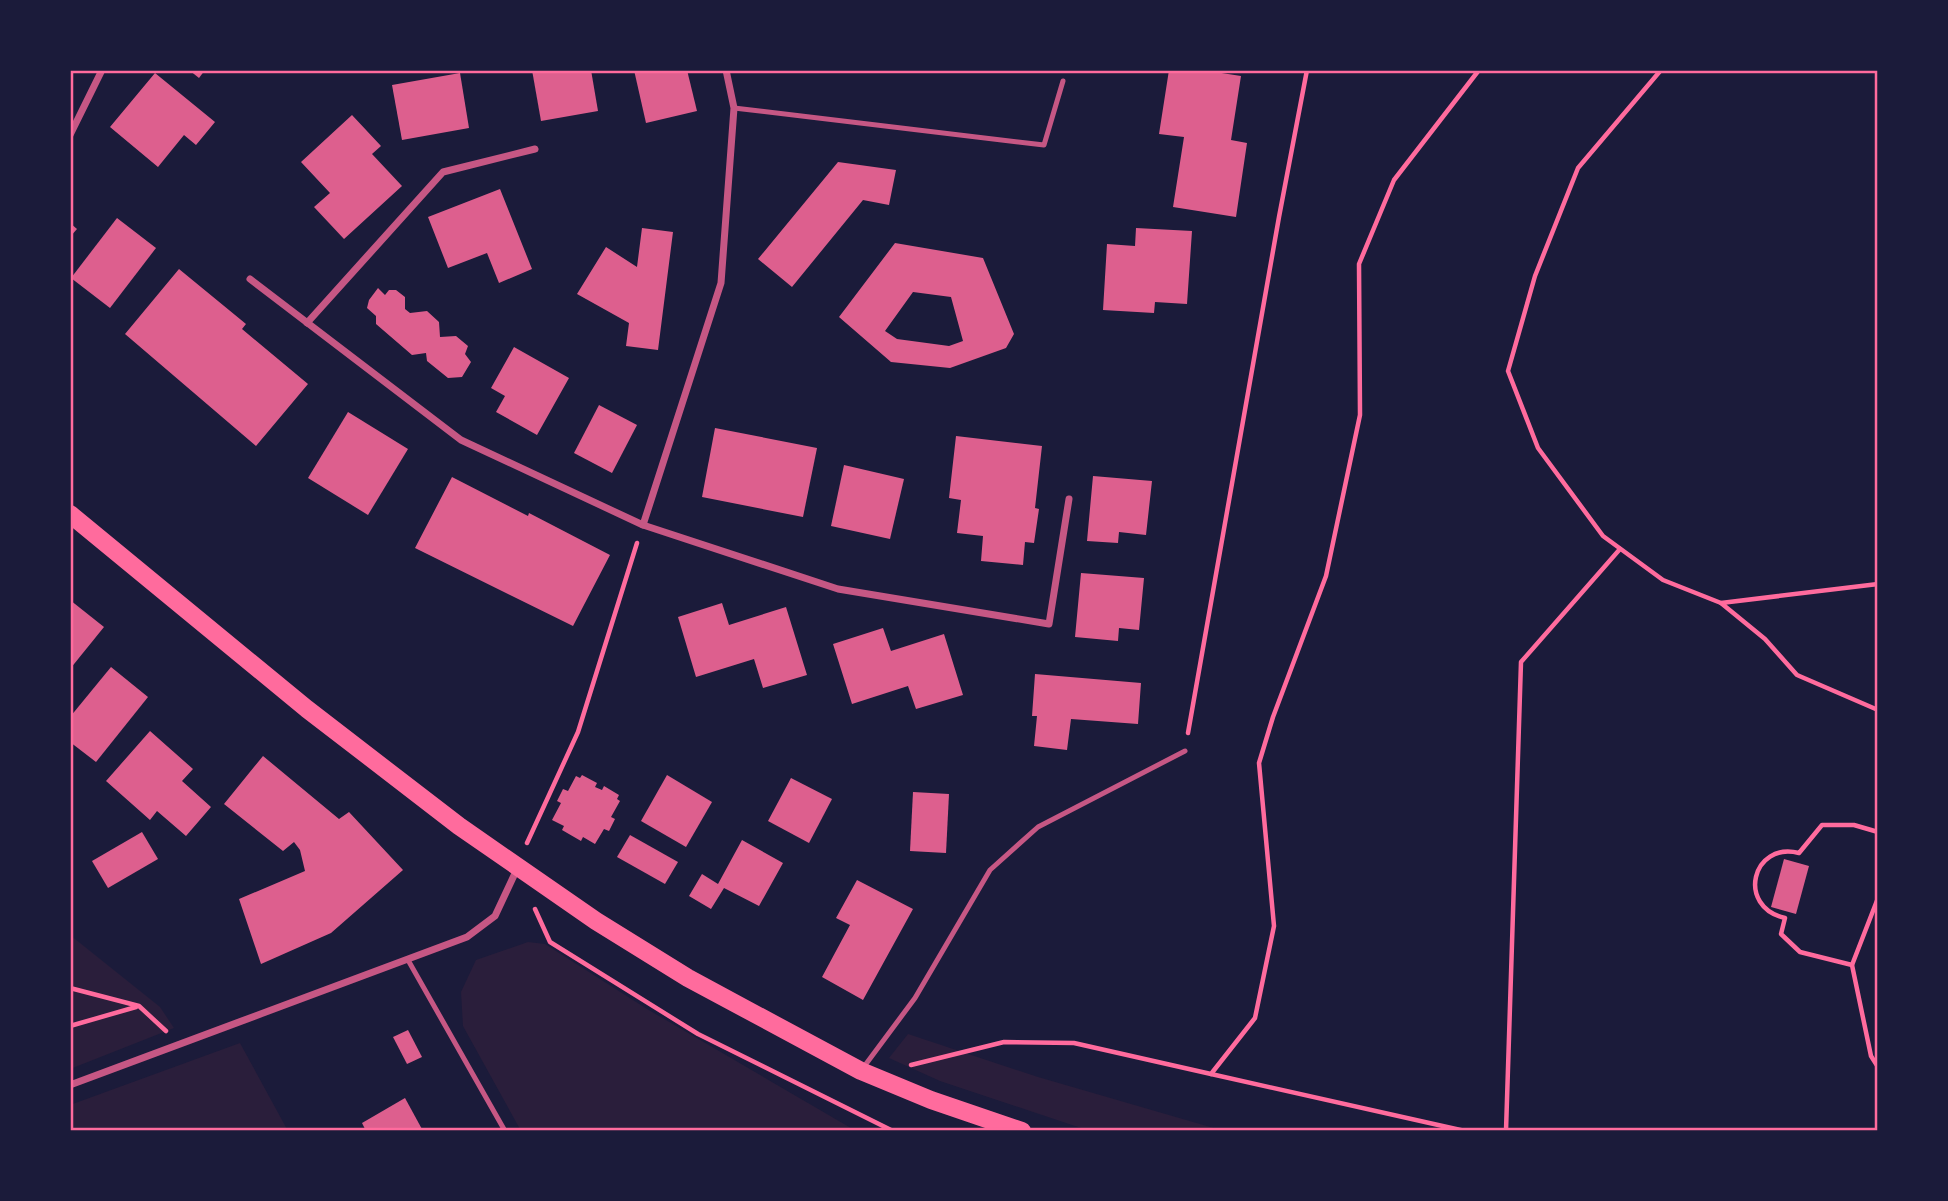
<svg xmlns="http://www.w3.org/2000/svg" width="1948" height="1201" font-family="Roboto,sans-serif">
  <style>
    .green { fill: #2a1e3b }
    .building { fill: #dd5f8e; fill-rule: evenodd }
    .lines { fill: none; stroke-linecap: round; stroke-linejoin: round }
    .path { stroke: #ff6b9d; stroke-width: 4.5 }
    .service { stroke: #c65784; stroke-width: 5 }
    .minor { stroke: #c65784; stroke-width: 7 }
    .primary { stroke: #ff6b9d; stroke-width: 18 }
    .neatline { fill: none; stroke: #ff6b9d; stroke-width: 2.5 }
  </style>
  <rect width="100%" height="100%" fill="#1b1b3a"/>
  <g class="green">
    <polygon points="70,935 160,1007 174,1028 70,1069"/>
    <polygon points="528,942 545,944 647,1009 856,1131 521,1131 463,1026 461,992 476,960"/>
    <polygon points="908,1034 1038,1077 1224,1131 1090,1131 940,1081 889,1058"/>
    <polygon points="240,1043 288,1131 70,1131 70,1105"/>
  </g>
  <g class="building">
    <polygon points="189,70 205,70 199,78"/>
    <polygon points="532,70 591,70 598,111 541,121"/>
    <polygon points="634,70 687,70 697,111 646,123"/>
    <polygon points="1169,70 1202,70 1241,76 1231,140 1247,143 1236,217 1173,207 1184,137 1159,134"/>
    <polygon points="155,73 215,122 196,145 184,135 158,167 110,127"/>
    <polygon points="460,73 469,128 402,140 392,85"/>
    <polygon points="352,115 381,146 372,154 402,186 344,239 314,207 330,193 301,162"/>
    <polygon points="838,162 896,170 889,205 863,200 792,287 758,259"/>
    <polygon points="500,189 532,269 499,283 487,253 448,268 428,217"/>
    <polygon points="117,218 156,248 110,308 71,278"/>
    <polygon points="70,223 77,229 70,237"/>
    <polygon points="642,228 673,232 658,350 626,346 629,323 577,294 606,247 637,267"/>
    <polygon points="1136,228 1192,231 1187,304 1155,302 1154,313 1103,310 1107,244 1135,246"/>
    <path d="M895 243 983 258 1014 334 1006 348 950 368 891 362 839 317ZM913 292 951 297 963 341 949 346 897 339 885 331Z"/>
    <polygon points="179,269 246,324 242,329 308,384 256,446 125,334"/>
    <polygon points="378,288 385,295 389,290 396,290 405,297 405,309 410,313 427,311 439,322 440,337 456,336 468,346 465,354 471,362 462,377 448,378 427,361 426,353 412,355 376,324 376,316 367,308 369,300"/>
    <polygon points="514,347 569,378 537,435 496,412 505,396 491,388"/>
    <polygon points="599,405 637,425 612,473 574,453"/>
    <polygon points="348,412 408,449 368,515 308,478"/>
    <polygon points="715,428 817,448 803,517 702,497"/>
    <polygon points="956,436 1042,446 1035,508 1039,509 1034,543 1025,542 1023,565 981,561 983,536 957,533 961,500 949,498"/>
    <polygon points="844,465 904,479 890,539 831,526"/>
    <polygon points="1093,476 1152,481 1146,535 1119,532 1118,543 1087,541"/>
    <polygon points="452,477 528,516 529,513 610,555 573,626 415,548"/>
    <polygon points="1081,573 1144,578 1139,630 1119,628 1118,641 1075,637"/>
    <polygon points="70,600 104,627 70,669"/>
    <polygon points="722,603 729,625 786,607 807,675 763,688 754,659 696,677 678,617"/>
    <polygon points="883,628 891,651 944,634 963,695 916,709 908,686 852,704 833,644"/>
    <polygon points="111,667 148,697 96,762 70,742 70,717"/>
    <polygon points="1035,674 1141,683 1138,724 1071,719 1067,750 1034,746 1037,716 1032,716"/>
    <polygon points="150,731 193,769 182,781 211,807 186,836 157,811 150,820 106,781"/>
    <polygon points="263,756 339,819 349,812 403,870 331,933 261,964 239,899 305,871 300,850 294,842 283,851 224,804"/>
    <polygon points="582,775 597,783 595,787 602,790 604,786 619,795 617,799 620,801 611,817 615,819 609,831 604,829 595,844 583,837 581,841 562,830 564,826 552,820 561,803 557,801 563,789 568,791 576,776 580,778"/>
    <polygon points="667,775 712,802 686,847 641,821"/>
    <polygon points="791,778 832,799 809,843 768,821"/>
    <polygon points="913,792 949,794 946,853 910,851"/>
    <polygon points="142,832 158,859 108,888 92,861"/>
    <polygon points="630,835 678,862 665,884 617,857"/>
    <polygon points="742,840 783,863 759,906 724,888 711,909 689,896 702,874 718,884"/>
    <polygon points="1784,859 1809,866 1796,914 1771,907"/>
    <polygon points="857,880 913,909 863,1000 822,977 850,925 836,918"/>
    <polygon points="408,1030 422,1057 407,1064 393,1037"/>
    <polygon points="405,1098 423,1131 366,1131 362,1123"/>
  </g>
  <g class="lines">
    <g class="path">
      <polyline points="1661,70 1578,168 1535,276 1508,371 1538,448 1603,536 1663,580 1721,603"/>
      <polyline points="1878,584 1721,603 1765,639 1797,675 1878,710"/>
      <polyline points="1188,733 1279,217 1307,70"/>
      <polyline points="527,843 578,732 637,543"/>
      <polyline points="1878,898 1852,965 1871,1056 1878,1067"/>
      <polyline points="535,909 550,942 698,1034 893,1131"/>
      <path d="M1852 965 1800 952 1781 934 1785 918C1736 907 1752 841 1799 853L1822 825H1854L1878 832"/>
      <polyline points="70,988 139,1006 166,1031"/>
      <polyline points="70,1026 136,1007"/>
      <polyline points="911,1065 1004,1042 1074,1043 1211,1074 1255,1018 1274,926 1259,763 1273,717 1326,576 1360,415 1359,264 1394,180 1479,70"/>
      <polyline points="1211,1074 1465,1131"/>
      <polyline points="1506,1131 1521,662 1620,549"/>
    </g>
    <g class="service">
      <polyline points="734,108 1044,145 1063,81"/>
      <polyline points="408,960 505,1131"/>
      <polyline points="863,1068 915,998 990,870 1038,827 1185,751"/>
    </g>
    <g class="minor">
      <polyline points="70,135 102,70"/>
      <polyline points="250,279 461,440 643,525 838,589 1049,624 1069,499"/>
      <polyline points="307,323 443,172 535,149"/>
      <polyline points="643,525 721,283 734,108 726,70"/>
      <polyline points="70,1085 467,937 495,916 517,869"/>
    </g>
    <polyline class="primary" points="70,514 307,709 459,826 596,921 688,978 861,1071 931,1100 1022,1131"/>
  </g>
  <rect width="1948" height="1201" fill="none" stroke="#1b1b3a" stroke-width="144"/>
  <rect x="72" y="72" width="1804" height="1057" class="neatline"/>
</svg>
